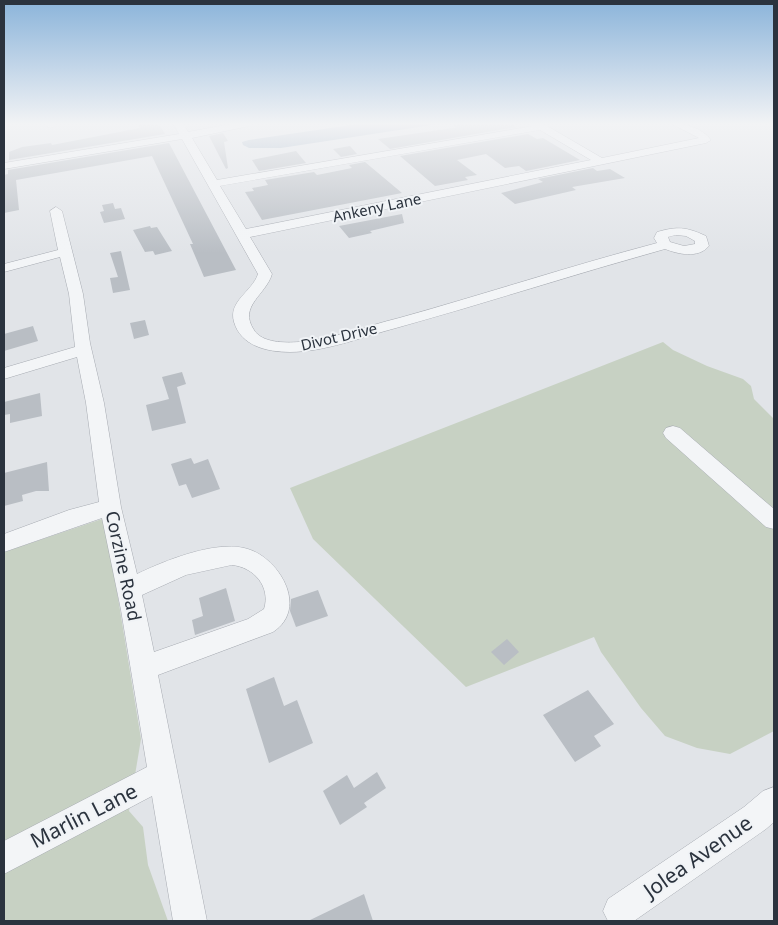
<svg xmlns="http://www.w3.org/2000/svg" width="778" height="925" font-family="'Noto Sans',sans-serif">
  <style>
    .green { fill: #c7d1c3 }
    .water { fill: #a0b3c4 }
    .building { fill: #b9bec4 }
    .lines { fill: none; stroke-linecap: round; stroke-linejoin: round }
    .minor-casing { stroke: #a7abb2; stroke-width: 1 }
    .minor { fill: #f3f5f7; fill-rule: evenodd }
    .labels { text-anchor: middle; stroke-width: 4; stroke-linejoin: round; paint-order: stroke }
    .far-street-label { font-size: 15px; fill: #2b333e; stroke: #f0f3f6 }
    .street-label { font-size: 18px; fill: #2b333e; stroke: #f0f3f6 }
    .near-street-label { font-size: 21px; fill: #2b333e; stroke: #f0f3f6 }
  </style>
  <rect width="100%" height="100%" fill="#e1e4e8"/>
  <g class="green">
    <polygon points="663,342 673,350 707,366 743,379 751,386 754,399 774,419 774,731 730,754 697,748 665,736 641,708 601,652 594,637 466,687 313,539 290,488"/>
    <polygon points="105,518 141,739 129,811 143,827 148,865 168,921 4,921 4,552"/>
  </g>
  <polygon class="water" points="364,123 445,123 281,148 249,148 243,145 242,142 249,140"/>
  <g class="building">
    <polygon points="137,123 158,123 165,134 9,160 9,152 22,147 51,143 52,145 140,128"/>
    <polygon points="468,123 509,123 516,127 390,149 378,139 453,128 456,128 453,125"/>
    <polygon points="223,133 228,141 224,142 228,168 226,169 209,136"/>
    <polygon points="528,134 537,139 543,138 580,160 526,171 519,166 505,168 486,154 457,160 477,175 465,177 468,180 435,186 400,156"/>
    <polygon points="169,143 236,270 204,277 190,244 193,244 152,156 16,180 19,210 4,213 4,175 8,174 8,170"/>
    <polygon points="350,146 357,154 341,157 333,149"/>
    <polygon points="296,151 306,163 259,171 252,160"/>
    <polygon points="365,162 402,193 262,220 245,192 254,191 252,188 268,185 265,180 314,172 317,175 352,168 349,165"/>
    <polygon points="593,168 597,171 610,169 625,178 572,187 576,190 515,204 501,193 543,182 538,179"/>
    <polygon points="113,203 115,209 121,208 125,219 104,223 100,212 104,211 102,205"/>
    <polygon points="402,214 404,223 370,231 372,233 349,238 339,226"/>
    <polygon points="150,226 151,228 157,227 172,251 155,255 153,251 145,252 133,230"/>
    <polygon points="121,251 130,290 113,293 110,278 118,277 110,253"/>
    <polygon points="145,320 149,335 134,339 130,323"/>
    <polygon points="33,326 38,341 4,351 4,334"/>
    <polygon points="182,372 186,384 177,387 186,423 152,431 146,405 169,399 162,377"/>
    <polygon points="40,393 42,416 10,423 10,414 4,415 4,402"/>
    <polygon points="191,458 194,464 208,459 220,489 192,498 186,484 179,486 171,464"/>
    <polygon points="47,462 49,491 36,491 22,495 23,501 4,506 4,473"/>
    <polygon points="226,588 235,621 195,635 192,620 203,616 199,598"/>
    <polygon points="318,590 328,616 296,627 290,611 291,599"/>
    <polygon points="507,639 519,652 504,665 491,652"/>
    <polygon points="274,677 284,706 297,700 313,743 269,763 246,689"/>
    <polygon points="588,690 614,724 594,736 601,746 575,762 543,715"/>
    <polygon points="377,772 386,788 364,803 367,807 340,825 323,791 347,775 354,788"/>
    <polygon points="364,894 373,921 308,921"/>
  </g>
  <g class="lines">
    <g class="minor-casing">
      <g id="minor">
        <polygon points="47,123 58,123 51,128 48,127"/>
        <path d="M173 123H183L188 132 236 123H254L249 126 192 138 217 180 533 126 530 123H542L602 158 699 138 670 123C685 123 702 128 711 140L706 143 250 237 272 274C266 295 238 306 254 330 262 343 285 343 299 342 333 339 366 326 399 318 485 294 570 266 657 243L654 238 657 232C677 226 687 227 706 236L709 246C698 259 678 254 665 249 575 274 486 303 396 328 362 337 325 352 290 352 267 352 241 346 234 322 228 301 252 292 258 274L182 139 4 169V163L179 134ZM540 130 591 160 246 229 220 186ZM676 235 686 236 695 241V244L684 246 670 242 668 237Z"/>
        <path d="M56 207 62 211 83 294 90 343 104 403 121 507 137 574C164 561 213 541 244 548 278 555 310 608 273 632L158 675 207 921H173L152 796 4 874V841L147 767 121 610 102 518 4 552V534L69 510 99 502 86 403 77 357 4 379V368L75 347 69 294 60 257 4 272V264L58 250 50 211ZM232 565C254 567 271 587 264 609L248 619 154 652 142 595 186 575Z"/>
        <polygon points="673,426 680,428 774,509 774,529 766,527 666,438 663,433 666,428"/>
        <polygon points="774,787 774,822 766,829 634,921 608,921 603,911 608,899 744,807 763,791"/>
      </g>
    </g>
    <use href="#minor" class="minor"/>
  </g>
  <linearGradient id="sky" x2="0" y2="1"><stop stop-color="#8bb4da"/><stop offset="0.49" stop-color="#f2f3f5"/><stop offset="1" stop-color="#f2f3f5" stop-opacity="0"/></linearGradient>
  <rect width="778" height="253" fill="url(#sky)"/>
  <g class="labels">
    <g class="far-street-label">
      <text transform="translate(377 208) rotate(-12)" y="5">Ankeny Lane</text>
      <text transform="translate(339 337) rotate(-13)" y="5">Divot Drive</text>
    </g>
    <g class="street-label">
      <text transform="translate(123 566) rotate(78)" y="6">Corzine Road</text>
    </g>
    <g class="near-street-label">
      <text transform="translate(84 816) rotate(-27)" y="7">Marlin Lane</text>
      <text transform="translate(698 857) rotate(-35)" y="7">Jolea Avenue</text>
    </g>
  </g>
  <rect width="778" height="925" fill="none" stroke="#2b333e" stroke-width="10"/>
</svg>
